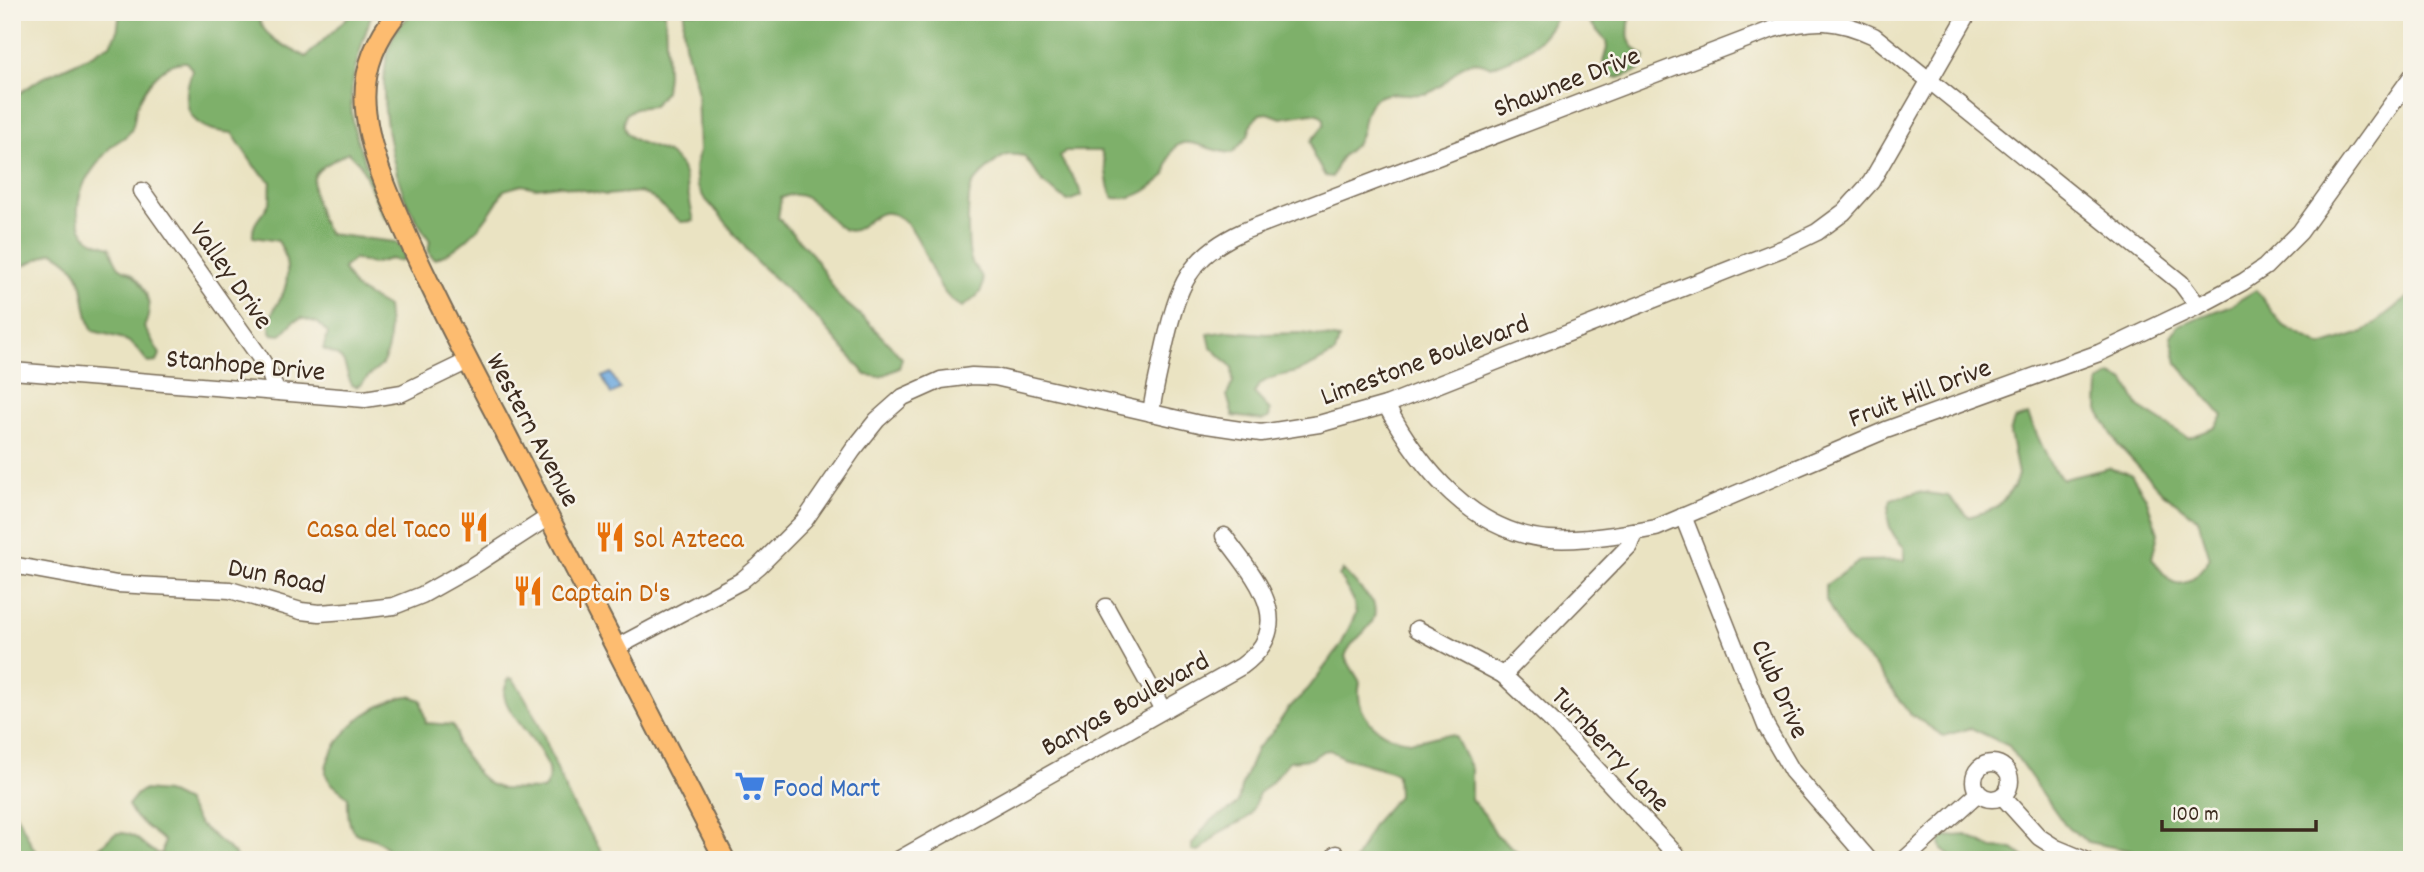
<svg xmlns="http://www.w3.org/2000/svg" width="2424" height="872" font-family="Dekko,sans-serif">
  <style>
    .forest { fill: #7eb06a; stroke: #5c6d44; stroke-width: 2 }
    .water { fill: #6faadf; stroke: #556a7e; stroke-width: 2 }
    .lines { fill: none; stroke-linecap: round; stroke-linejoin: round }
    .minor-casing { stroke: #786b57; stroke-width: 19 }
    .major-casing { stroke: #786b57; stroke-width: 23 }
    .minor { stroke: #fff; stroke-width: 16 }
    .major { stroke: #fdbc70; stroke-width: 19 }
    .labels { text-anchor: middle; stroke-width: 5; stroke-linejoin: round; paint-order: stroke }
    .street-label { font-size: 28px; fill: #3b2a1e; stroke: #f7f3e8 }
    .food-label { font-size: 28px; fill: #c56008; stroke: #f7f3e8; text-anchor: start }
    .shop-label { font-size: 28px; fill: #366cbe; stroke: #f7f3e8; text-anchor: start }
  </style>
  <rect width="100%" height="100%" fill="#f7f3e8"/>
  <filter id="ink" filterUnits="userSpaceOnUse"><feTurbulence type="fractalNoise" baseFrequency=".0143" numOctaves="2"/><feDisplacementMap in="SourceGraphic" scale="14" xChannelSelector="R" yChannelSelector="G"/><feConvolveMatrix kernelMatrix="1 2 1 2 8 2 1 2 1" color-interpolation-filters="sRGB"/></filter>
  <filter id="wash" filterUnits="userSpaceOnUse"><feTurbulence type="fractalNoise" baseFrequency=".00686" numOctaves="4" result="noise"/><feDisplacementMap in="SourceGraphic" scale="28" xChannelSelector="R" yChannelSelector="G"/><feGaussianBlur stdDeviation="1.57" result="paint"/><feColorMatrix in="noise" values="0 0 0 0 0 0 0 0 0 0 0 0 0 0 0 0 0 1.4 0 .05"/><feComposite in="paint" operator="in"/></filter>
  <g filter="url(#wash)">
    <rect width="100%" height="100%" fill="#eae3c2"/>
    <g class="forest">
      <path d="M120 12C136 12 156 18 170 12H257C260 37 287 47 306 57L353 12H372C366 33 358 54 354 75 342 124 369 170 388 214L386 219 383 216 361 165 348 152C322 168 306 169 316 202 319 214 321 224 329 234L395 242 403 249 404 259 400 261 390 259 372 264 354 259 343 268 355 288 387 307C389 325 392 348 382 364 379 369 373 372 369 376 364 381 363 384 356 387L352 385C341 364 352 360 323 349L328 333 318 323 302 318 294 321 281 335 272 334C265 317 278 306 284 291 290 275 287 255 278 241L253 237C251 220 266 214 270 200 271 195 270 187 271 182L255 167 232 133C206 131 185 123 187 92 187 84 191 77 192 69L186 62C163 60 144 88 137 106 134 114 135 126 130 132 125 139 114 142 109 149 101 159 89 173 84 184 76 201 74 228 90 239 95 243 104 245 110 247 112 253 115 262 119 267 124 271 130 272 134 276 149 290 153 310 144 327L160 354 157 362 148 363C130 336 123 339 93 331 77 299 94 273 53 252L12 271V98L42 78 88 57 110 44 117 33Z"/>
      <path d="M413 12H665L667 75 665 91 653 106 635 108 626 114C614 143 654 144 669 154 672 156 678 163 681 166 685 173 691 210 694 221L681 222 651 197 639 192 606 195 559 185 536 188 522 185 504 190C488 219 467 247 435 259 427 255 428 248 430 241 420 226 409 210 403 193 388 149 373 76 395 33 399 25 407 19 413 12Z"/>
      <path d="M685 12H1559C1543 44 1524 55 1491 67 1457 50 1457 83 1428 93 1411 98 1391 88 1375 99 1361 109 1366 130 1357 143 1353 148 1345 152 1341 158 1337 163 1335 171 1332 177L1325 176 1314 157 1311 141 1324 125V119L1318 114 1311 113 1281 118 1268 113 1260 114 1252 122 1248 136 1233 153C1200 152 1172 120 1166 175 1149 189 1138 200 1114 198 1105 189 1108 166 1101 151H1065L1060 156C1065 170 1080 182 1081 196L1068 201 1044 184 1024 156C1018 155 1012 154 1007 155 998 158 974 179 971 188 967 198 967 250 971 260 973 268 984 274 983 283 983 294 970 302 962 307 930 293 929 241 902 219 872 196 863 244 840 227 821 213 808 185 781 198L778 218 813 255 840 298 867 321 902 358 899 368 880 377 866 375 816 317 755 260 720 215 704 198 697 186 695 168 699 151 697 89 685 44 683 25Z"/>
      <path d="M1586 12H1631C1627 36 1624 42 1645 57L1640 70 1619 78 1606 75 1603 62 1607 48 1606 41 1587 19Z"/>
      <path d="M2256 290 2282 325 2321 346 2362 333 2412 294V860H2177L2088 842 2065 825 2009 746 1971 728 1943 736 1908 712 1875 666 1845 637 1826 600V585L1860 561 1904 560V547C1890 534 1884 518 1891 500L1918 492 1948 496 1969 517 1996 508 2014 487 2018 474 2010 433 2014 420 2028 415 2052 468 2063 479 2109 468 2131 474 2146 498 2158 533 2152 558C2175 593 2186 591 2210 558L2198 519 2164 494 2118 445 2098 410 2099 382 2111 375 2125 381 2139 407 2188 438 2215 428 2223 416 2177 363 2171 336 2179 325 2231 305Z"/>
      <path d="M1228 331 1265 334 1302 333 1339 339 1335 353C1323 359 1311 367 1299 371 1281 377 1263 375 1254 393L1270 410 1269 418 1262 420 1233 416 1227 395 1233 382 1232 367 1211 347 1208 334Z"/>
      <path d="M1343 570 1373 602C1383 628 1350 636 1345 657L1360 682C1353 716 1379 738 1411 741 1426 742 1441 731 1455 736L1471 769V799L1485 815 1496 834 1527 860H1429L1419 855 1404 860H1355L1374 823 1398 796 1397 775 1391 771 1342 757 1330 750 1323 751 1311 759 1289 761 1271 783 1259 793 1251 814 1246 819 1220 832 1199 852 1192 851V844L1209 822 1233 808 1238 802 1241 787 1257 748 1272 733 1288 709 1308 689 1341 645 1356 613 1353 599 1339 576Z"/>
      <path d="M509 678 513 679C538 713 550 754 567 793 577 817 595 837 606 860H590L584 857 578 860H387L388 850C366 823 346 854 348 797 341 790 327 783 326 773 324 757 348 727 360 718 368 711 401 695 410 696 411 696 420 700 421 700L426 723 453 725 457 734V744L478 774 489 784 502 789 543 790C567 761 507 722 504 694 504 688 507 683 509 678Z"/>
      <path d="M143 790 166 792 186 802 199 824 234 853 238 860H69C79 858 87 856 96 850 106 845 111 831 123 833 139 834 147 853 162 854L164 841 135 817 128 805 137 794Z"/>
      <path d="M12 810C27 825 27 848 45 860H19L12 852Z"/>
      <polygon points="1966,835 1992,848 2013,849 2028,860 1955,860 1942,850 1940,843 1944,837"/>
    </g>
    <polygon class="water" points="611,373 620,389 611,394 602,377"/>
  </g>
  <g filter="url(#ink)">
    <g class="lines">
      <g class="minor-casing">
        <g id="minor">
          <polyline points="142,191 259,356 270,374 276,391"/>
          <polyline points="12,371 365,399 402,393 468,361"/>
          <path d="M1386 405C1420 468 1473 533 1549 539 1578 541 1606 536 1634 532"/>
          <path d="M1151 413C1154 390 1160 367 1165 344 1178 287 1188 256 1244 231L1773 29C1814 19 1836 18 1874 36L2181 283 2198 306"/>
          <polyline points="1683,516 1766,726 1792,771 1869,860"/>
          <polyline points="12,565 117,584 230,590 301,611 319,613 360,610 394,606 422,595 470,568 550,516"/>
          <polyline points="1106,607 1163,710"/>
          <polyline points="1417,629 1503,675 1629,546 1634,532 1656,528 1886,430 2099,353 2198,306 2243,282 2265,267 2300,232 2412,76"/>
          <polyline points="617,647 741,581 759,566 805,520 853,450 877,420 903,397 941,380 972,376 995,377 1200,424 1261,433 1319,424 1386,405 1784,248 1817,232 1844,212 1871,182 1969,12"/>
          <polyline points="1503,675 1553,722 1679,858"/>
          <circle cx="1992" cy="781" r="18"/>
          <polyline points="2002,796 2039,837 2056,848 2085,860"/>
          <path d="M898 860 1242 666C1299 624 1255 578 1224 536"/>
          <polyline points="1336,860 1336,854"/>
          <polyline points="1904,860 1978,793"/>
        </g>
      </g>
      <g class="major-casing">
        <path id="major" d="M398 12C373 42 361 76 366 114 371 155 388 192 404 229 434 297 468 362 503 428 578 571 652 715 725 860"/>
      </g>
      <use href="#minor" class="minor"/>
      <use href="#major" class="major"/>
    </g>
  </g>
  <defs>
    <g id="restaurant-bare" transform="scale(2.415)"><path d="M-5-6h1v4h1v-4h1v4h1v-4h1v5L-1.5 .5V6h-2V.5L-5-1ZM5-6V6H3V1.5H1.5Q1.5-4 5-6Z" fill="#e8710a" stroke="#f7f3e8" stroke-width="2.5" paint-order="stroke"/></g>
    <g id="supermarket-bare" transform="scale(2.415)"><path d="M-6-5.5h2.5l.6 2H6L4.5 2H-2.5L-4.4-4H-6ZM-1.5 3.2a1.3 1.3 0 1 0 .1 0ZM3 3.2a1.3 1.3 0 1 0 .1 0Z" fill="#3f7fe0" stroke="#f7f3e8" stroke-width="2.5" paint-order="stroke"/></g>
  </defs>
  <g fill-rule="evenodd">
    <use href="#restaurant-bare" x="474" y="527"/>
    <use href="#restaurant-bare" x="610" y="537"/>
    <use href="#restaurant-bare" x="528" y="591"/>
    <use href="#supermarket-bare" x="750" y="786"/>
  </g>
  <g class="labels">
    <g class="street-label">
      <text transform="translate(1566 80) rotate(-21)" y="10">Shawnee Drive</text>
      <text transform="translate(233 274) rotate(55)" y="10">Valley Drive</text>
      <text transform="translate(1424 358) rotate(-20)" y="10">Limestone Boulevard</text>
      <text transform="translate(246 363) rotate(5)" y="10">Stanhope Drive</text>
      <text transform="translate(1919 391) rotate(-21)" y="10">Fruit Hill Drive</text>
      <text transform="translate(535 429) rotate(62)" y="10">Western Avenue</text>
      <text transform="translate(277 574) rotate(11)" y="10">Dun Road</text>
      <text transform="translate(1782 688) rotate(66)" y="10">Club Drive</text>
      <text transform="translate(1124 702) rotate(-29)" y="10">Banyas Boulevard</text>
      <text transform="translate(1612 748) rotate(47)" y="10">Turnberry Lane</text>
    </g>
    <g class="food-label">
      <text x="451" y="537" text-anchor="end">Casa del Taco</text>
      <text x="633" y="547">Sol Azteca</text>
      <text x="551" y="601">Captain D's</text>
    </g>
    <g class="shop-label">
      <text x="773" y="796">Food Mart</text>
    </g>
  </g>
  <rect width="2424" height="872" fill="none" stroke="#f7f3e8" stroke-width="42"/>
  <path d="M2162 820v10h154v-10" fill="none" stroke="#3b2a1e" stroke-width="3.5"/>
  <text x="2172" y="820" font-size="21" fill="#3b2a1e" stroke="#f7f3e8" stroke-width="5" paint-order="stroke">100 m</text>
</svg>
